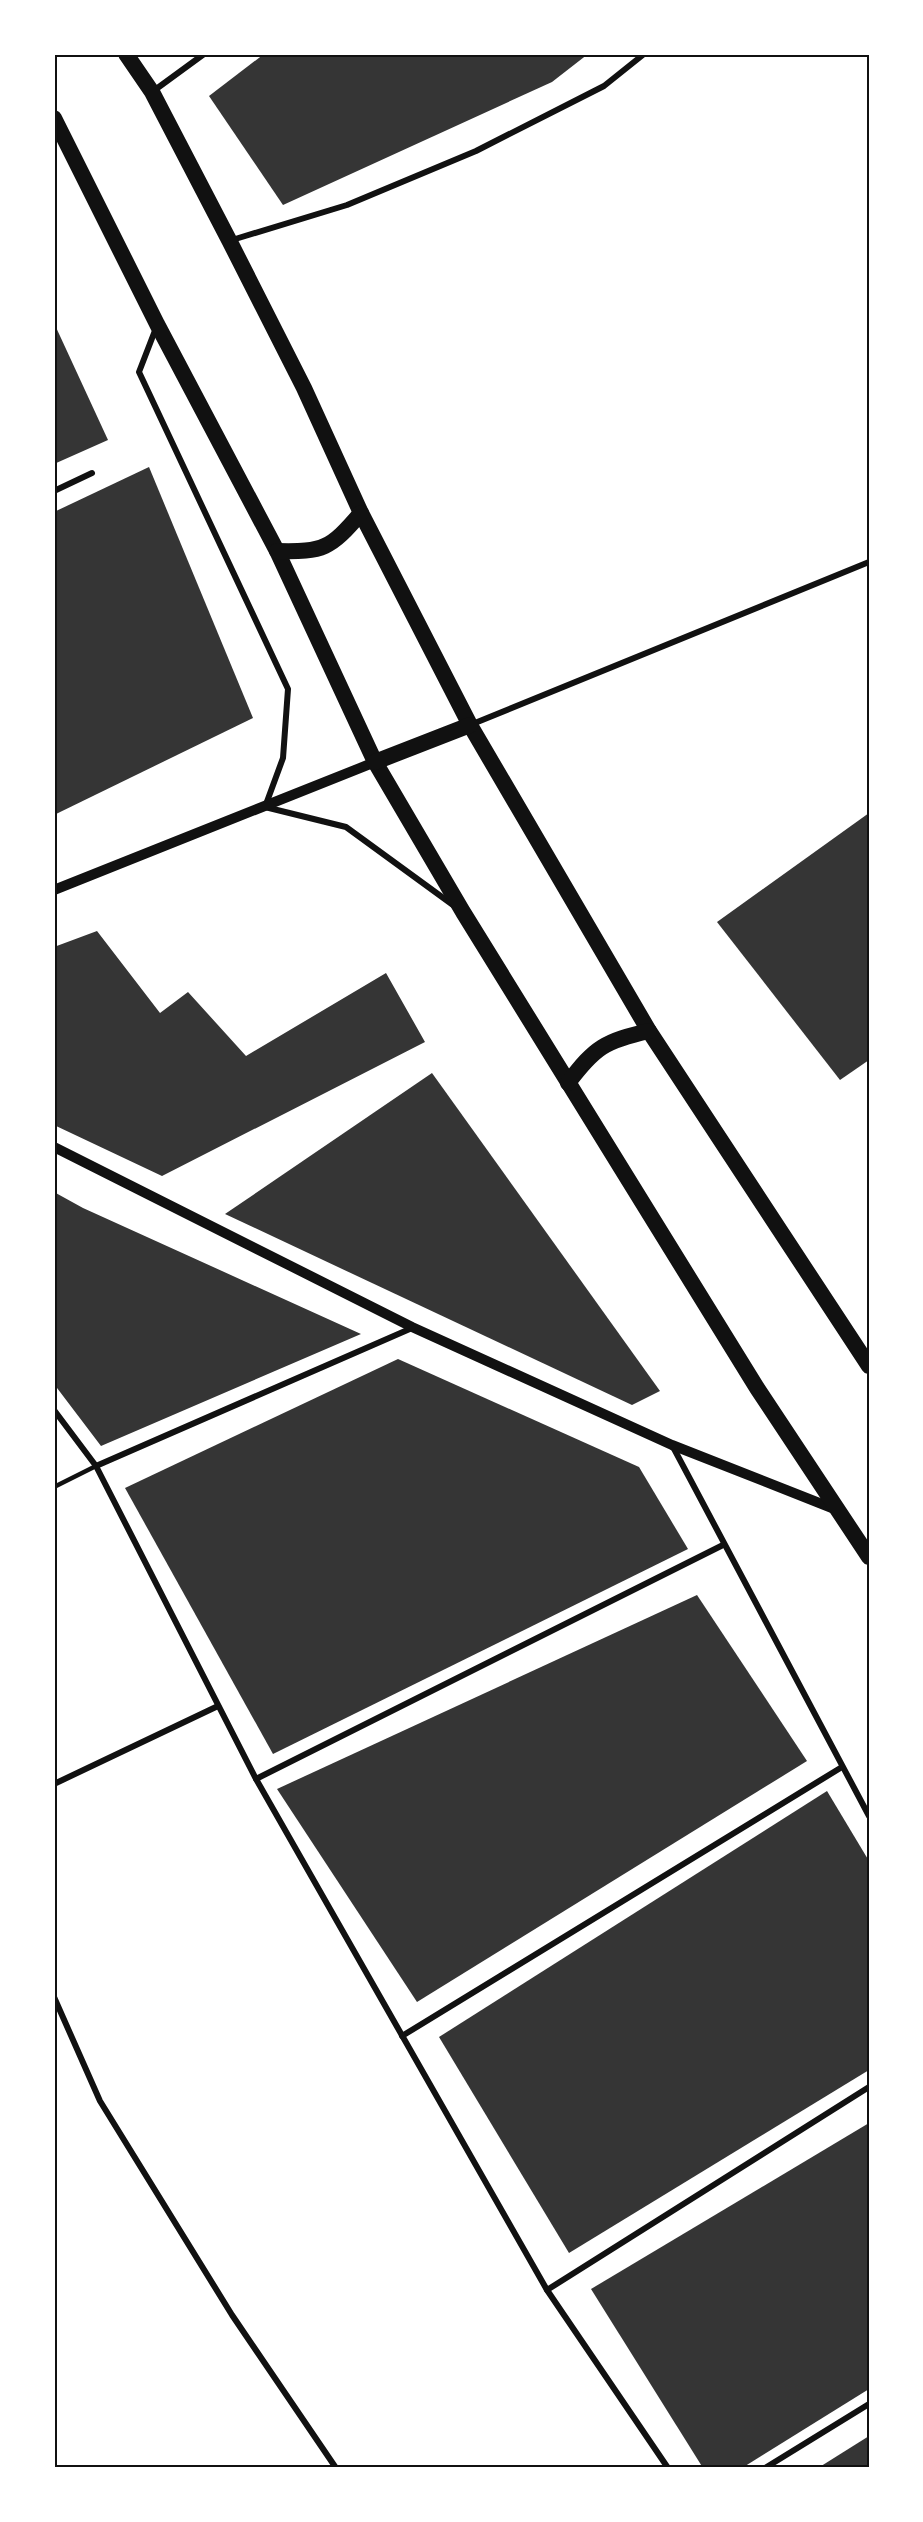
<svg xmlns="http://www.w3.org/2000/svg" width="923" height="2522" font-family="Merriweather,serif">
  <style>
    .building { fill: #353535 }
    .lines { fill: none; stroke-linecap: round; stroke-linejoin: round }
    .service { stroke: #111; stroke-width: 4.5 }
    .minor { stroke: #111; stroke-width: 6 }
    .tertiary { stroke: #111; stroke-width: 10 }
    .trunk { stroke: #111; stroke-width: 16 }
    .neatline { fill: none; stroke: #111; stroke-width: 2 }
  </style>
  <rect width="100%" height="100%" fill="#fff"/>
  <g class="building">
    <polygon points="264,54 588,54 552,82 283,205 209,96"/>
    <polygon points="54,323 108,440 54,464"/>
    <polygon points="149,467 253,718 54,815 54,512"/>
    <polygon points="869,813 869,1060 840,1080 717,922"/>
    <polygon points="97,931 160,1013 188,992 246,1056 386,973 425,1042 162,1176 54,1125 54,947"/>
    <polygon points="432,1073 660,1391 632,1405 225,1214"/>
    <polygon points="54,1192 83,1208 361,1334 101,1446 54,1384"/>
    <polygon points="398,1359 639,1467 688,1549 273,1754 125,1488"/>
    <polygon points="697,1595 807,1761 417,2002 277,1789"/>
    <polygon points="827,1791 869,1861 869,2070 569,2253 439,2037"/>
    <polygon points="869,2123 869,2389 742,2468 703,2468 591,2289"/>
    <polygon points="869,2436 869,2468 818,2468"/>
  </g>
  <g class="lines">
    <polyline class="service" points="54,1487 96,1466"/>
    <g class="minor">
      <polyline points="152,92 204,54"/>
      <polyline points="232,240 347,205 476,151 604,86 644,54"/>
      <polyline points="156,328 139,372 288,689 283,758 265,807 346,827 453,905"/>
      <polyline points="54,491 92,473"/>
      <polyline points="470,725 869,562"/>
      <polyline points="54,1410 96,1466 256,1779 547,2290 668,2468"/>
      <polyline points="672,1445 869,1816"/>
      <polyline points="96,1466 412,1328"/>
      <polyline points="256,1779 723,1545"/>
      <polyline points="54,1784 218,1706"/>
      <polyline points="54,1997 100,2101 232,2315 336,2468"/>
      <polyline points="402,2036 842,1767"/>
      <polyline points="547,2290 869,2087"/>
      <polyline points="765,2468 869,2404"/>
    </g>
    <g class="tertiary">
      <polyline points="54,890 375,762"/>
      <polyline points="54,1147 412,1327 672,1445 837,1510"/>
    </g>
    <g class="trunk">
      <polyline points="126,54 152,92 229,240 304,388 361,513 470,725 649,1031 869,1366"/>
      <polyline points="54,118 157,324 277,551 375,762 463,912 757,1388 869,1557"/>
      <path d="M277 551C324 552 330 549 361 513"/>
      <polyline points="375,762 470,725"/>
      <path d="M568 1083C595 1047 605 1041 649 1031"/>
    </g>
  </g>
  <rect width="923" height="2522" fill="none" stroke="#ffffff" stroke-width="111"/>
  <rect x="56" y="56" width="812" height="2410" class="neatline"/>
</svg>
